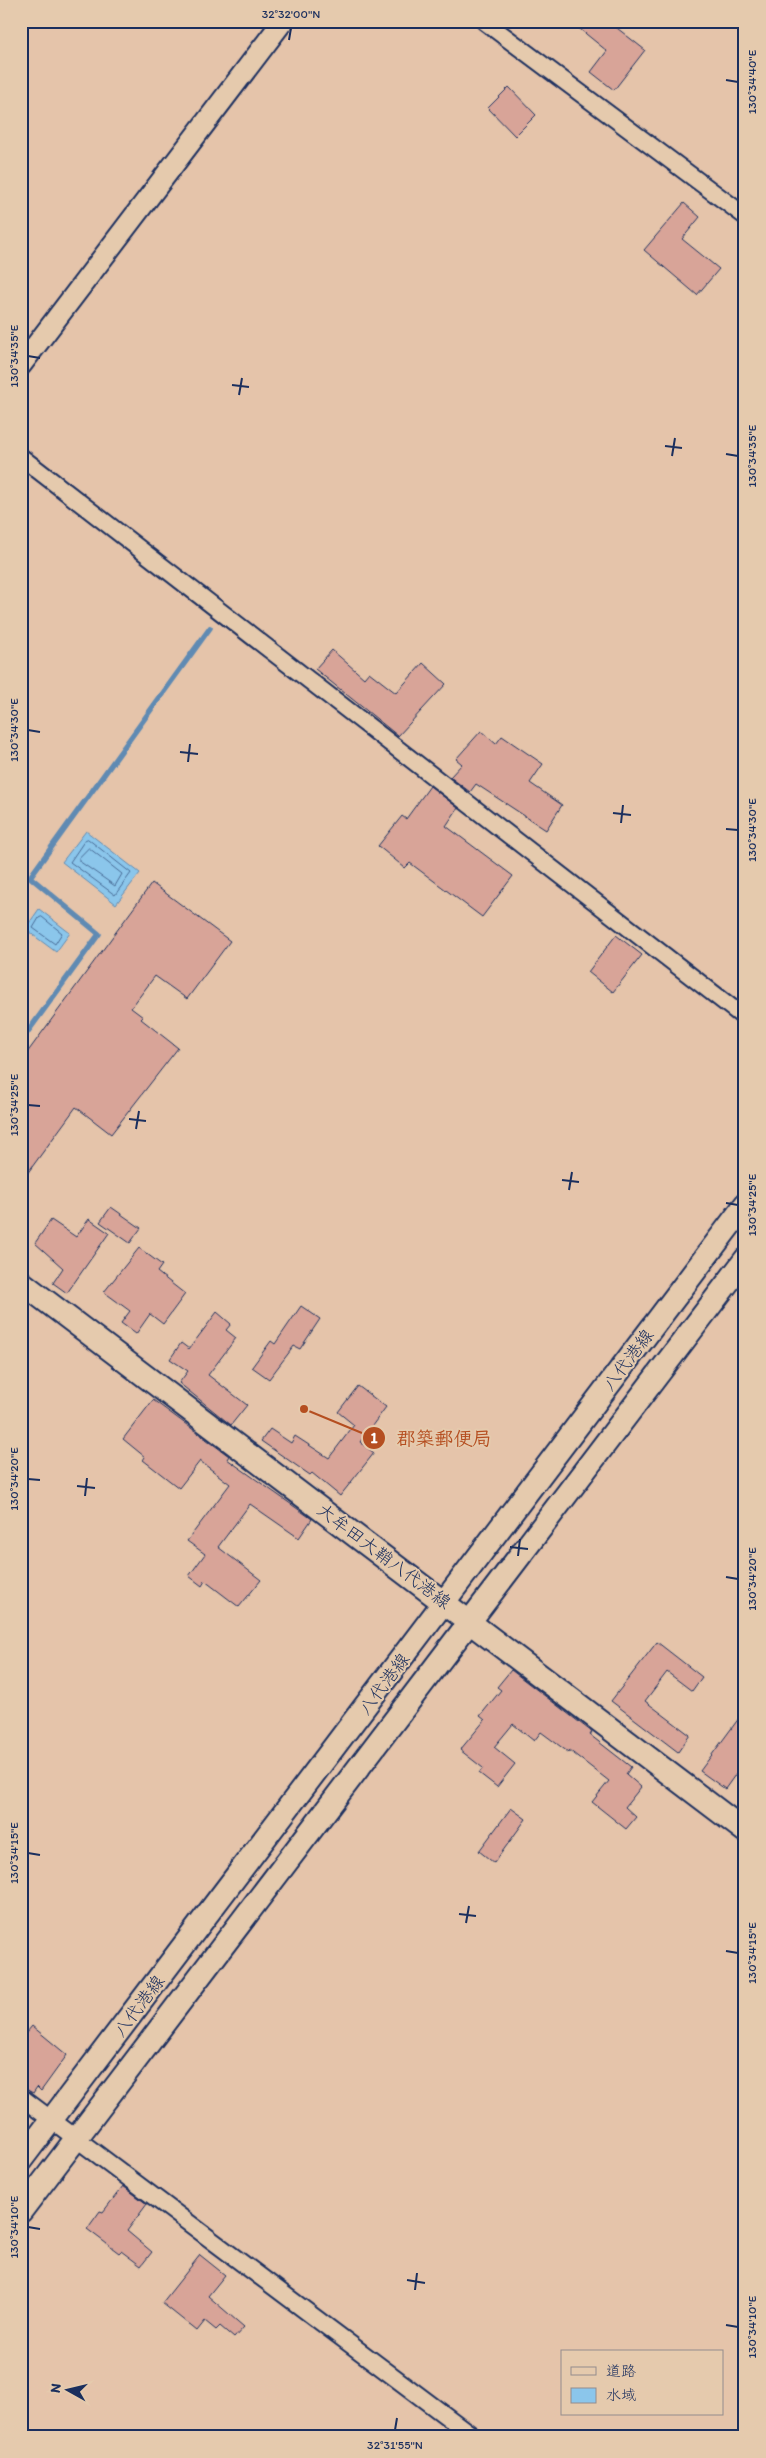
<svg xmlns="http://www.w3.org/2000/svg" width="766" height="2458" font-family="Itim,'Klee One',sans-serif">
  <style>
    .water { fill: #8bc6eb; stroke: #5e8ab3 }
    .lines { fill: none; stroke-linecap: round; stroke-linejoin: round }
    .shore { stroke: #486b96; stroke-width: 1 }
    .stream { stroke: #5e8ab3; stroke-width: 5.5 }
    .building { fill: #d8a498; stroke: #1b2f5e }
    .minor-casing { stroke: #1b2f5e; stroke-width: 20 }
    .tertiary-casing { stroke: #1b2f5e; stroke-width: 24 }
    .secondary-casing { stroke: #1b2f5e; stroke-width: 26 }
    .minor { stroke: #e5caad; stroke-width: 16 }
    .tertiary { stroke: #e5caad; stroke-width: 20 }
    .secondary { stroke: #e5caad; stroke-width: 22 }
    .ticks { fill: none; stroke: #1b2f5e; stroke-width: 2 }
    .labels { text-anchor: middle; stroke-width: 4; stroke-linejoin: round; paint-order: stroke }
    .street-label { font-size: 18px; fill: #1b2f5e; stroke: #e5caad }
    .leader { fill: none; stroke: #b54e20; stroke-width: 2 }
    .callout-dot { fill: #b54e20; stroke: #e5caad; stroke-width: 2 }
    .mark-label { font-size: 15px; text-anchor: middle; font-weight: bold; fill: #fff }
    .callout-label { font-size: 19px; text-anchor: middle; font-weight: bold; fill: #b54e20; stroke: #e5caad; stroke-width: 4; stroke-linejoin: round; paint-order: stroke }
    .neatline { fill: none; stroke: #1b2f5e; stroke-width: 2 }
    .ticks-label { font-size: 12px; text-anchor: middle; fill: #1b2f5e }
  </style>
  <rect width="100%" height="100%" fill="#e5c4aa"/>
  <filter id="ink" filterUnits="userSpaceOnUse"><feTurbulence type="fractalNoise" baseFrequency=".02" numOctaves="2"/><feDisplacementMap in="SourceGraphic" scale="10" xChannelSelector="R" yChannelSelector="G"/><feConvolveMatrix kernelMatrix="1 2 1 2 8 2 1 2 1" color-interpolation-filters="sRGB"/></filter>
  <g filter="url(#ink)">
    <g class="water">
      <polygon points="86,831 140,873 116,904 62,862"/>
      <polygon points="39,909 70,933 56,952 25,929"/>
    </g>
    <g class="lines">
      <g class="shore">
        <polygon points="88,839 131,873 115,895 70,862 85,840"/>
        <polygon points="89,848 122,874 115,886 79,861 79,858"/>
        <polygon points="42,917 62,933 55,944 33,928 39,918"/>
      </g>
      <polyline class="stream" points="21,1041 99,934 30,877 210,628"/>
    </g>
    <g class="building">
      <polygon points="570,21 608,21 645,50 614,90 591,72 607,51"/>
      <polygon points="509,87 536,115 515,136 488,108"/>
      <polygon points="684,203 700,217 682,239 719,269 697,295 644,250"/>
      <polygon points="332,650 364,678 369,672 396,693 423,663 446,684 398,736 315,669"/>
      <polygon points="481,731 496,744 502,736 543,764 530,783 562,805 546,830 476,784 470,792 450,777 462,764 456,759"/>
      <polygon points="430,786 458,808 446,826 513,876 482,917 410,863 405,868 378,846 402,816 406,819"/>
      <polygon points="152,883 230,941 187,999 155,976 131,1008 143,1017 141,1019 178,1048 111,1134 76,1107 21,1182 21,1061"/>
      <polygon points="616,935 642,955 613,992 588,972"/>
      <polygon points="111,1207 141,1228 130,1243 100,1222"/>
      <polygon points="89,1219 109,1233 67,1293 53,1283 63,1268 35,1243 51,1220 76,1237"/>
      <polygon points="139,1248 162,1265 157,1272 185,1294 163,1324 150,1314 136,1334 121,1323 130,1311 104,1292"/>
      <polygon points="301,1306 320,1319 300,1349 294,1346 269,1379 252,1367 271,1341 275,1344"/>
      <polygon points="217,1312 231,1324 226,1330 236,1338 208,1375 247,1405 231,1425 179,1383 188,1371 170,1359 181,1343 189,1349"/>
      <polygon points="358,1386 386,1407 360,1442 374,1453 340,1496 312,1473 310,1475 261,1441 270,1429 291,1443 295,1436 329,1458 354,1425 338,1412"/>
      <polygon points="153,1400 229,1456 227,1459 312,1519 299,1538 250,1504 218,1547 261,1580 239,1607 205,1581 202,1586 189,1576 205,1554 187,1541 230,1484 200,1461 179,1488 143,1460 145,1457 123,1439"/>
      <polygon points="657,1642 702,1677 692,1691 667,1672 645,1701 690,1735 678,1752 611,1701"/>
      <polygon points="511,1670 592,1732 590,1735 631,1767 626,1774 641,1787 625,1807 636,1817 626,1829 592,1802 609,1781 569,1750 568,1752 541,1732 534,1741 513,1724 494,1747 515,1764 497,1787 479,1773 483,1768 460,1750 485,1720 480,1716 501,1690 497,1687"/>
      <polygon points="745,1710 745,1761 725,1789 700,1771"/>
      <polygon points="511,1808 526,1819 494,1863 479,1851"/>
      <polygon points="32,2026 67,2055 41,2091 37,2087 33,2093 21,2087 21,2039"/>
      <polygon points="123,2186 147,2204 127,2231 152,2252 141,2266 121,2251 119,2253 87,2229 100,2211 103,2212"/>
      <polygon points="200,2255 225,2275 208,2296 244,2327 234,2338 220,2326 216,2330 205,2321 197,2331 162,2303"/>
    </g>
    <g class="lines">
      <g class="minor-casing">
        <g id="minor">
          <polyline points="484,21 745,216"/>
          <polyline points="21,457 745,1018"/>
          <polyline points="21,2097 474,2437"/>
        </g>
      </g>
      <g class="tertiary-casing">
        <polyline id="tertiary" points="21,365 283,21"/>
      </g>
      <g class="secondary-casing">
        <g id="secondary">
          <polyline points="21,1282 745,1831"/>
          <polyline points="21,2160 745,1205"/>
          <polyline points="21,2211 745,1260"/>
        </g>
      </g>
      <use href="#minor" class="minor"/>
      <use href="#tertiary" class="tertiary"/>
      <use href="#secondary" class="secondary"/>
    </g>
  </g>
  <path class="ticks" d="M289 40 291 28M726 80 738 82M28 356 40 358M232 385 249 387M239 395 242 378M665 446 682 448M726 454 738 456M672 456 675 438M28 730 40 732M180 752 198 754M188 762 190 744M613 813 631 815M621 823 623 805M726 829 738 830M28 1105 40 1106M129 1119 146 1121M136 1129 139 1111M562 1180 579 1182M569 1190 572 1172M726 1203 738 1205M28 1479 40 1480M77 1486 95 1488M85 1496 87 1478M510 1547 528 1549M518 1556 520 1539M726 1577 738 1579M28 1853 40 1855M459 1914 476 1916M466 1923 469 1906M726 1951 738 1953M28 2227 40 2229M407 2280 425 2283M415 2290 417 2273M726 2325 738 2327M395 2430 397 2418"/>
  <g class="labels">
    <g class="street-label">
      <text transform="translate(628 1360) rotate(-53)" y="6">八代港線</text>
      <text transform="translate(384 1556) rotate(37)" y="6">大牟田大鞘八代港線</text>
      <text transform="translate(384 1684) rotate(-53)" y="6">八代港線</text>
      <text transform="translate(139 2006) rotate(-53)" y="6">八代港線</text>
    </g>
  </g>
  <path class="leader" d="M304 1409L374 1438"/>
  <g class="callout-dot">
    <circle cx="304" cy="1409" r="5"/>
    <circle cx="374" cy="1438" r="12"/>
  </g>
  <g class="mark-label">
    <text x="374" y="1443">1</text>
  </g>
  <g class="callout-label">
    <text x="444" y="1445">郡築郵便局</text>
  </g>
  <rect width="766" height="2458" fill="none" stroke="#e5caad" stroke-width="55"/>
  <rect x="561" y="2350" width="162" height="65" fill="#e5caad" stroke="#948c8d"/>
  <rect x="571" y="2367" width="25" height="8" fill="#e5caad" stroke="#948c8d"/>
  <text x="606" y="2376" font-size="15" fill="#1b2f5e">道路</text>
  <rect x="571" y="2388" width="25" height="15" fill="#8bc6eb" stroke="#948c8d"/>
  <text x="606" y="2400" font-size="15" fill="#1b2f5e">水域</text>
  <g transform="translate(68 2390) rotate(278)" stroke="#e5caad" stroke-width="4" paint-order="stroke">
  <path d="M0-4L9 19L0 12L-9 19Z" fill="#1b2f5e"/>
  <text y="-8" font-size="14" font-weight="bold" text-anchor="middle" fill="#1b2f5e">N</text>
  </g>
  <rect x="28" y="28" width="710" height="2402" class="neatline"/>
  <g class="ticks-label">
    <text x="291" y="18">32°32'00"N</text>
    <text transform="translate(752 82) rotate(-90)" y="4">130°34'40"E</text>
    <text transform="translate(14 356) rotate(-90)" y="4">130°34'35"E</text>
    <text transform="translate(752 456) rotate(-90)" y="4">130°34'35"E</text>
    <text transform="translate(14 730) rotate(-90)" y="4">130°34'30"E</text>
    <text transform="translate(752 830) rotate(-90)" y="4">130°34'30"E</text>
    <text transform="translate(14 1105) rotate(-90)" y="4">130°34'25"E</text>
    <text transform="translate(752 1205) rotate(-90)" y="4">130°34'25"E</text>
    <text transform="translate(14 1479) rotate(-90)" y="4">130°34'20"E</text>
    <text transform="translate(752 1579) rotate(-90)" y="4">130°34'20"E</text>
    <text transform="translate(14 1853) rotate(-90)" y="4">130°34'15"E</text>
    <text transform="translate(752 1953) rotate(-90)" y="4">130°34'15"E</text>
    <text transform="translate(14 2227) rotate(-90)" y="4">130°34'10"E</text>
    <text transform="translate(752 2327) rotate(-90)" y="4">130°34'10"E</text>
    <text x="395" y="2449">32°31'55"N</text>
  </g>
</svg>
